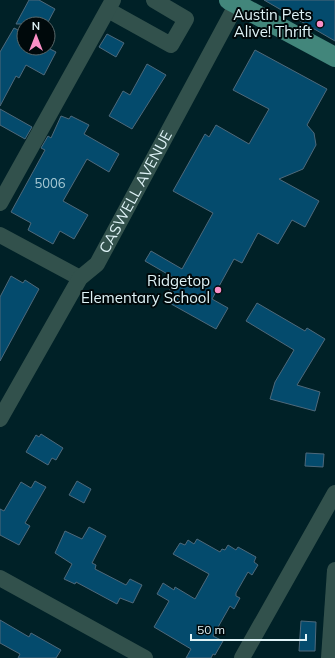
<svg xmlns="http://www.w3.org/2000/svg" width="335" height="658" font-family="Mulish,sans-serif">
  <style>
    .building { fill: #044b6d; stroke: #4e697b }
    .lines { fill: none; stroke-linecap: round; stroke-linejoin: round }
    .minor { stroke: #32514c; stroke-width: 16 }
    .major { stroke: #42867b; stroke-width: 20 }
    .poi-dot { fill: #fa8fc6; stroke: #00090b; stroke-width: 1.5 }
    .labels { text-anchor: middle; stroke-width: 4; stroke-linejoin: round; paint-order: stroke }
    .number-label { font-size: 13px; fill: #a8c9d4 }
    .poi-label { font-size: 15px; fill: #dff3f7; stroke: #00090b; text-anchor: end }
    .street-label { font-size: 15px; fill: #dff3f7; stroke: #00090b }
  </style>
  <rect width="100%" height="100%" fill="#002127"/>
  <g class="building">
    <polygon points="29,0 39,0 55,9 47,24 16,24"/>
    <polygon points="264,0 335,0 335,41"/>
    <polygon points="14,28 24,33 24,48 48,48 56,52 44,75 26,65 19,78 16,76 0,106 0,52"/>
    <polygon points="107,34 124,43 116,57 99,47"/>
    <polygon points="255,50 327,89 307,125 314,133 316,145 303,169 279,179 319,201 305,227 292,220 278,244 258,233 242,263 234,259 212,299 228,308 216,329 164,300 176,279 145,261 151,251 182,269 213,213 173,191 205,134 209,137 216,125 249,144 269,109 233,90"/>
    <polygon points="147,64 166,75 132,129 109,116 123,91 130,95"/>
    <polygon points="0,109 32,127 25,139 0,125"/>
    <polygon points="61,116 69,119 71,116 89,125 84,134 119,154 109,172 87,159 63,201 88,215 74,239 60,231 53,244 28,230 31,223 11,212 45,150 41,148 48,136 51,138"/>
    <polygon points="11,276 23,283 25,280 39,289 0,361 0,297"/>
    <polygon points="257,303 305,331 307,328 325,339 297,385 320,392 315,411 270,399 275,382 294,350 246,321"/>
    <polygon points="41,434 63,448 56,460 52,458 48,465 26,452 36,435 39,437"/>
    <polygon points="306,453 324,454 323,467 305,466"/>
    <polygon points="35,481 46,487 25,523 30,526 19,545 0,535 0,509 4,511 21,482 31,488"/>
    <polygon points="77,481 91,489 84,503 69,495"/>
    <polygon points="89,527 106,536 92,563 96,565 95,569 126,585 130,579 142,585 133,603 120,598 117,604 76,582 75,584 64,579 72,564 55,553 65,531 82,539"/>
    <polygon points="197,539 220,552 222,549 225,550 228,545 236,550 238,547 256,557 254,562 258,565 252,575 248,572 236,593 236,596 240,598 234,609 230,606 213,636 223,641 215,655 213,654 211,658 186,658 191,649 154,627 169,601 157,594 163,583 174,590 175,587 195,599 209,574 173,554 180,543 185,545 188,540 194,544"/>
    <polygon points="0,620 29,637 31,633 61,650 56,658 18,658 20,654 0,643"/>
    <polygon points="301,621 316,622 315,651 299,651"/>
  </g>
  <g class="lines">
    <g class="minor">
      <polyline points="108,10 171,45 186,19 154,0"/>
      <polyline points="0,203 113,0"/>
      <polyline points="0,235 80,278"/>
      <path id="s1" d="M0 419 80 278 97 264 239 0"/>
      <polyline points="0,578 145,658"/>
      <polyline points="242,658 335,493"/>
      <polyline points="329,658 335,570"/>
    </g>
    <polyline class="major" points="229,0 335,57"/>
  </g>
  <g class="poi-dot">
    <circle cx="320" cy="24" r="4"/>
    <circle cx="218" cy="290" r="4"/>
  </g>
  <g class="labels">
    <g class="number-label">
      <text x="50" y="188">5006</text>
    </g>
    <g class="poi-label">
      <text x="312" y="20">Austin Pets<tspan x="312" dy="17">Alive! Thrift</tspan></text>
      <text x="210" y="286">Ridgetop<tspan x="210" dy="17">Elementary School</tspan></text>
    </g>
    <g class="street-label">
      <text dy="5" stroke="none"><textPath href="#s1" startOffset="266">CASWELL AVENUE</textPath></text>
    </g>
  </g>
  <g transform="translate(36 36)"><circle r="19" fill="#00090b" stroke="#596769"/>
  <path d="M0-3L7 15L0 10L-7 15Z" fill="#fa8fc6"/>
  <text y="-6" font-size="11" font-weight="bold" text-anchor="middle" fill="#dff3f7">N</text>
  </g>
  <path d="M191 634v6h115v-6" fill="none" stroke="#dff3f7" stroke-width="2"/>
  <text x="197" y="634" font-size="12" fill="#dff3f7" stroke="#00090b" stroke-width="3" paint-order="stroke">50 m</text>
</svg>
